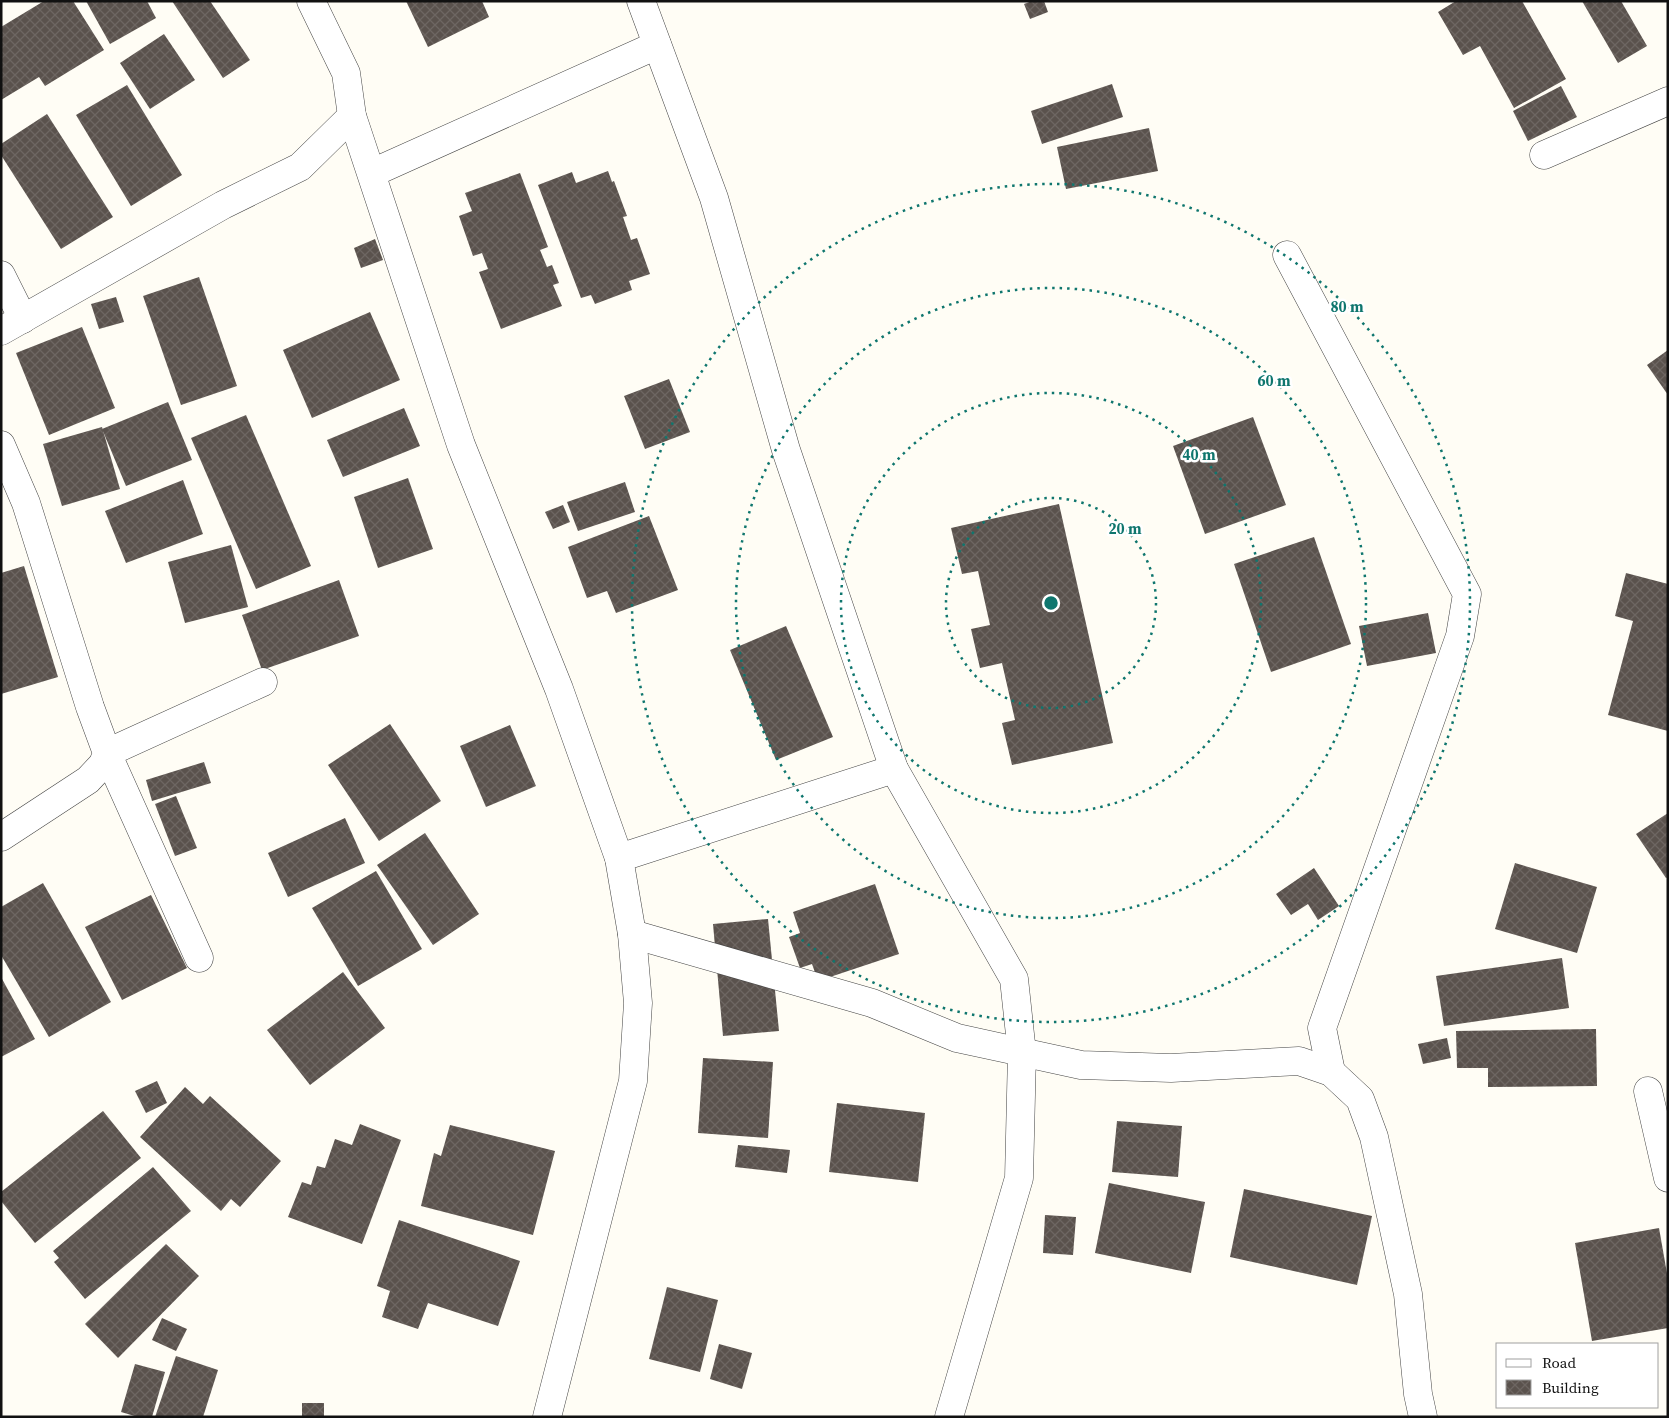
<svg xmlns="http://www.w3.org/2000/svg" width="1669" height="1418" font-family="'Source Serif 4',serif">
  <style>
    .building { fill: url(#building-cross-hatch) }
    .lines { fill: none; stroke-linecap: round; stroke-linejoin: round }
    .minor-casing { stroke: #444; stroke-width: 29 }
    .minor { stroke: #fff; stroke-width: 28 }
    .ring { fill: none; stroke: #0f766e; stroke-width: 2.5; stroke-dasharray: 2.5 5 }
    .centre { fill: #0f766e; stroke: #fff; stroke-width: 2.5 }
    .ring-label { font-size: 15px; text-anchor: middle; font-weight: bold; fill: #0f766e; stroke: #fff; stroke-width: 5; stroke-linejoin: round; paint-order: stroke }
  </style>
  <defs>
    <pattern id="building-cross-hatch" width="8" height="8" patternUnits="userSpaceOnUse" patternTransform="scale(1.25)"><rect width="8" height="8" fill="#5a524d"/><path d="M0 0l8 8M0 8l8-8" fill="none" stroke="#6d6662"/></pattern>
  </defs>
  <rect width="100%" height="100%" fill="#fffdf5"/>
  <g class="building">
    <polygon points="44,1 73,1 104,50 45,86 39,77 1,100 1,27"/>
    <polygon points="86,1 147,1 156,18 110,44"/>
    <polygon points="172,1 210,1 250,60 223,78"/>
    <polygon points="406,1 482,1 489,17 428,47"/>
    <polygon points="1032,1 1044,1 1048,12 1030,19 1024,4"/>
    <polygon points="1456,1 1522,1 1566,79 1514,108 1480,46 1463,55 1438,12"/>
    <polygon points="1582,1 1621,1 1647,46 1618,63"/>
    <polygon points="164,34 195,80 150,109 120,63"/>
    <polygon points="1112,84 1123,117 1042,144 1031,111"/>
    <polygon points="127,85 182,175 131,206 76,115"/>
    <polygon points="1561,86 1577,117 1528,141 1513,111"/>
    <polygon points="47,114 113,217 61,249 1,155 1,144"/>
    <polygon points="1149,128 1158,171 1066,189 1057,147"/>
    <polygon points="608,171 612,182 614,181 627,216 623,217 631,240 637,238 650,274 629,281 632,290 595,304 591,295 581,298 538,185 572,172 576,183"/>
    <polygon points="520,173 548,247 540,250 547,267 552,265 559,283 553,285 562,306 501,329 479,272 488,269 482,253 473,256 459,216 472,211 465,193"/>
    <polygon points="375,239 383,260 361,268 354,248"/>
    <polygon points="199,277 237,386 181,405 143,296"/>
    <polygon points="116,297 124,322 99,329 91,304"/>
    <polygon points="370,312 400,380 312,418 283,350"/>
    <polygon points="82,327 115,408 49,435 16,353"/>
    <polygon points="1668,350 1668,395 1647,365"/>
    <polygon points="669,379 690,432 645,449 624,396"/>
    <polygon points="168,402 192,460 126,486 102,429"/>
    <polygon points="404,408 420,446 343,477 327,440"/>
    <polygon points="246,415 311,566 256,589 191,438"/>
    <polygon points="1253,417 1286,505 1205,534 1173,446"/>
    <polygon points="102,427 120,489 62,506 43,444"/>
    <polygon points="408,478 433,549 378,568 354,497"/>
    <polygon points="183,480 203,534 126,563 105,511"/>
    <polygon points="625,482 635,512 578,531 567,502"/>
    <polygon points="1059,504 1113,743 1012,765 1002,723 1015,720 1002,663 980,668 971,629 990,625 978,571 962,574 951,528"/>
    <polygon points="563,505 570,522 553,529 545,512"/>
    <polygon points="649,516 678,590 616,613 607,591 587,598 568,547"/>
    <polygon points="1314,537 1351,644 1271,672 1234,564"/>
    <polygon points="231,545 248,607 185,623 168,562"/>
    <polygon points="24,566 58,677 1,694 1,573"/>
    <polygon points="1626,573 1668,584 1668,731 1608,715 1633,621 1615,616"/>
    <polygon points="339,580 359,636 262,670 242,615"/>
    <polygon points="1428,613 1436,653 1367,666 1359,626"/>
    <polygon points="786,626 833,737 776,760 730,650"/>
    <polygon points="390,724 441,801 379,841 328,765"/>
    <polygon points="510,725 536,786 486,807 460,746"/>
    <polygon points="204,762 211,783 152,801 146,780"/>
    <polygon points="176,796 197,848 175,856 155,804"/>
    <polygon points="1668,813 1668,877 1666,878 1636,834"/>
    <polygon points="345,818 365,863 288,897 268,853"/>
    <polygon points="425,833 479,914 433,945 377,865"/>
    <polygon points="1515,863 1597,887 1577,953 1495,929"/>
    <polygon points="1314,868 1339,906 1318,920 1308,904 1291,915 1276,894"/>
    <polygon points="376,871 422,949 358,986 312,908"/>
    <polygon points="43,883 111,1002 49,1037 1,955 1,907"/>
    <polygon points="875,884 899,954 818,981 812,964 800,968 789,937 800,933 793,912"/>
    <polygon points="151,895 187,968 122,1000 85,927"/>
    <polygon points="768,919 779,1031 723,1036 713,924"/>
    <polygon points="1562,958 1569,1008 1444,1026 1436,976"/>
    <polygon points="343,972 385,1028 310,1085 267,1030"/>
    <polygon points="1,977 35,1039 1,1057"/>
    <polygon points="1596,1029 1597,1086 1488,1087 1488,1068 1457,1068 1456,1031"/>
    <polygon points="1447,1038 1451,1058 1423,1064 1418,1044"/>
    <polygon points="703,1058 773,1062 768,1138 698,1133"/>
    <polygon points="157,1081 167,1103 146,1113 135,1091"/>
    <polygon points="185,1087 203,1104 210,1096 281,1161 240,1207 231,1199 221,1211 140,1137"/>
    <polygon points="837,1103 925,1113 918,1182 829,1172"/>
    <polygon points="103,1111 141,1158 35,1243 1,1201 1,1192"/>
    <polygon points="1117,1121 1182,1126 1178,1177 1112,1172"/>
    <polygon points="360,1124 401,1140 362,1244 288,1217 302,1182 311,1185 317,1166 325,1168 335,1139 352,1145"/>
    <polygon points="450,1125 555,1151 533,1235 421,1206 434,1153 441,1156"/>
    <polygon points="738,1145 790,1150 787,1173 735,1167"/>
    <polygon points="153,1167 191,1211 85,1299 54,1262 59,1258 53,1251"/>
    <polygon points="1109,1183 1205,1202 1191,1273 1095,1253"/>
    <polygon points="1244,1189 1372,1216 1357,1285 1230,1257"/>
    <polygon points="1045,1215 1076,1217 1073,1255 1043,1253"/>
    <polygon points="399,1220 520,1261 498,1326 428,1303 418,1329 382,1317 390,1291 377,1286"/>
    <polygon points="1659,1228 1668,1279 1668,1328 1592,1341 1575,1243"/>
    <polygon points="166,1244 199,1276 118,1358 85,1324"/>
    <polygon points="667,1287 718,1300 700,1372 649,1359"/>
    <polygon points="162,1318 187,1329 176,1351 152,1340"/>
    <polygon points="719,1344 752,1353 742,1389 710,1379"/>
    <polygon points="176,1356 218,1370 203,1417 155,1417"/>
    <polygon points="135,1364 165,1372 152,1417 138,1417 121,1412"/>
    <rect x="302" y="1403" width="22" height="14"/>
  </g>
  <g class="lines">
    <g class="minor-casing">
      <g id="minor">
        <polyline points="311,1 346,73 352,116 461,445 559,689 619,858 632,934 638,1003 633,1081 547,1417"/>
        <polyline points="641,1 714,198 786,450 894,769 1014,979 1022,1053 1019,1178 949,1417"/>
        <polyline points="1544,155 1668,101"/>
        <polyline points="372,173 657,45"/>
        <polyline points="1287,255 1467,594 1460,636 1322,1028 1331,1072"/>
        <polyline points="1,275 23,319"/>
        <polyline points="1,331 223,205 300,167 352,116"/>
        <polyline points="1,445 26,503 90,707 107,753 103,764 88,780 1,837"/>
        <polyline points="619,858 894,769"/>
        <polyline points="632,934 872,1003 957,1038 1081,1065 1171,1068 1299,1061 1331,1072 1360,1099 1374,1137 1408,1294 1418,1394 1423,1417"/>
        <polyline points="199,958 107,753 263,682"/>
        <polyline points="1648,1091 1668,1178"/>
      </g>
    </g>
    <use href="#minor" class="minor"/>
  </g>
  <g class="ring">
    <circle cx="1051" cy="603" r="105"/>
    <circle cx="1051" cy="603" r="210"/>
    <circle cx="1051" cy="603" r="315"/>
    <circle cx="1051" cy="603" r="419"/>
  </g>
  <circle cx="1051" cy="603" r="8" class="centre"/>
  <g class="ring-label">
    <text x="1347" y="312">80 m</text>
    <text x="1274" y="386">60 m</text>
    <text x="1199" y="460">40 m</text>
    <text x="1125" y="534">20 m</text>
  </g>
  <rect width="1669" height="1418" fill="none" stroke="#111111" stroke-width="5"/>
  <rect x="1496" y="1343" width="162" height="65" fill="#ffffff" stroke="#a0a0a0"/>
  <rect x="1506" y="1359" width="25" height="8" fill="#ffffff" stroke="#a0a0a0"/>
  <text x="1542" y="1368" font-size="15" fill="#111111">Road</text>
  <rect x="1506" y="1380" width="25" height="15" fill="url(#building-cross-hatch)" stroke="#a0a0a0"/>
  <text x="1542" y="1393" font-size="15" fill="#111111">Building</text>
</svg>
